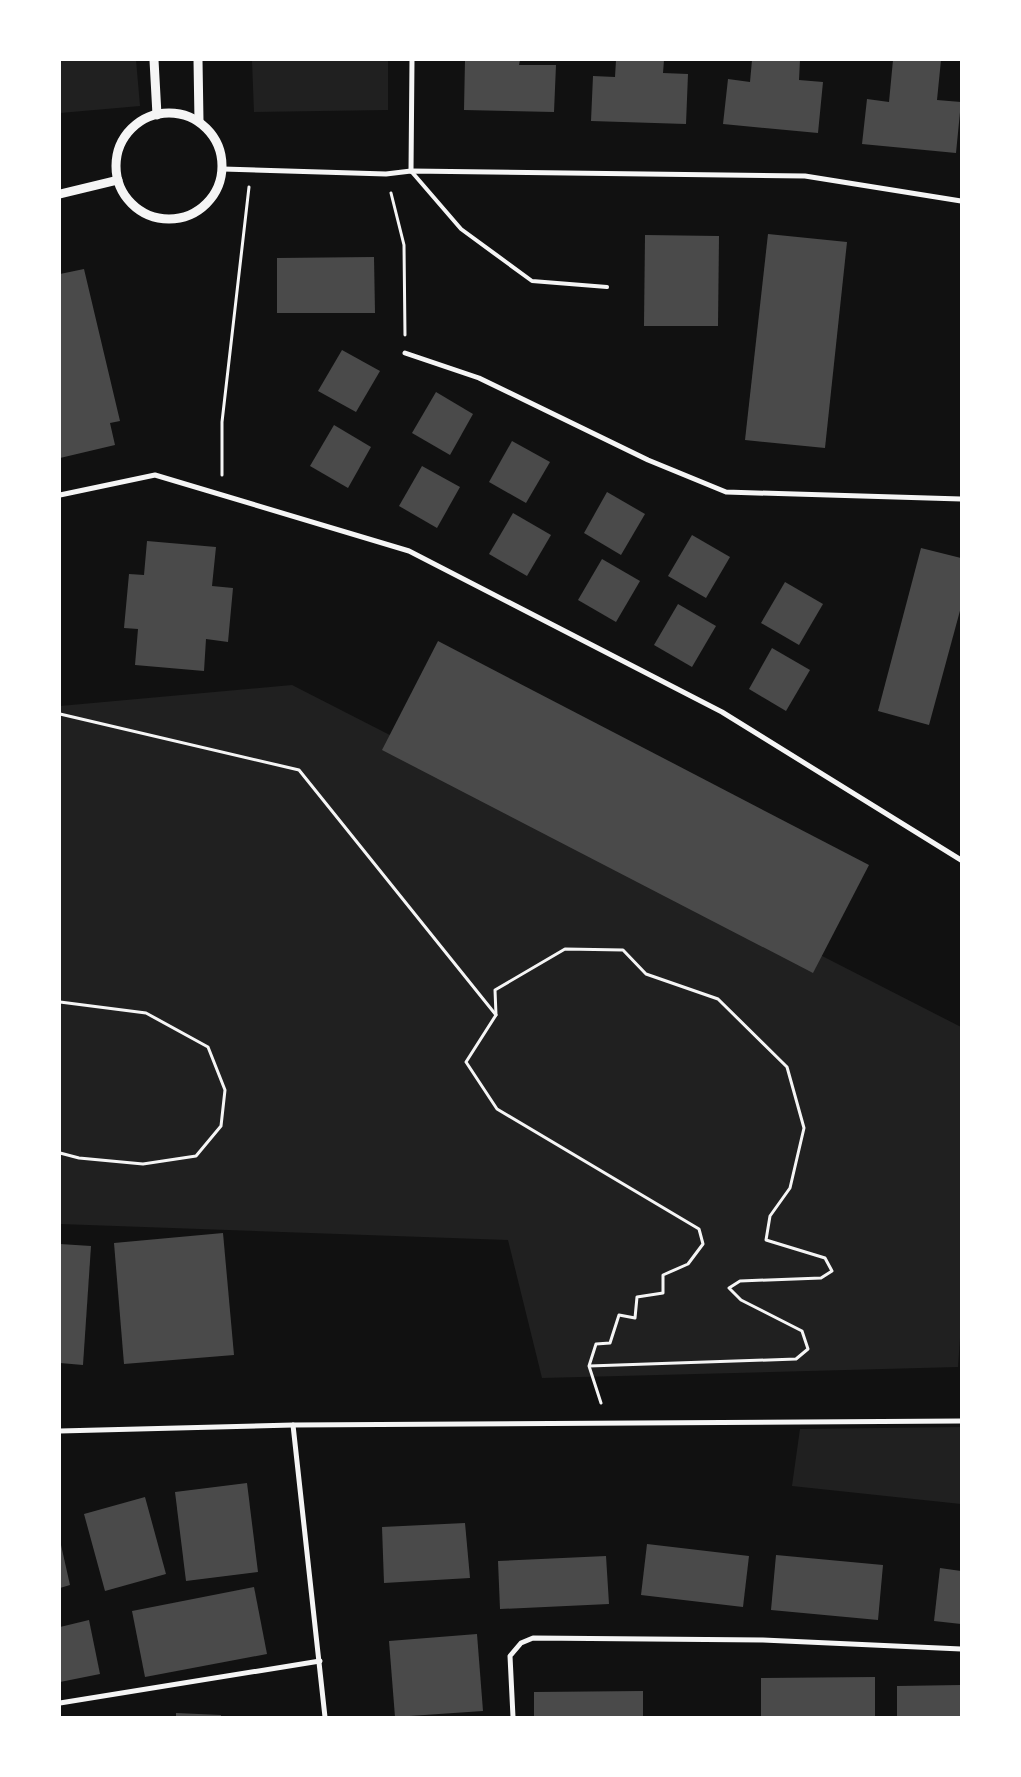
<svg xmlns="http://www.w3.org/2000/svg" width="1021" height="1777" font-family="Arial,sans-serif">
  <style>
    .green { fill: #202020 }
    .building { fill: #4a4a4a }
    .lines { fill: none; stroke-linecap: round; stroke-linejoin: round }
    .path { stroke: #f5f5f5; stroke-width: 3 }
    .service { stroke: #f5f5f5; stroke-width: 4 }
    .minor { stroke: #f5f5f5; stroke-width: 5 }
    .tertiary { stroke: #f5f5f5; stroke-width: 9 }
  </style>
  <rect width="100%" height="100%" fill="#111"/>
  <g class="green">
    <polygon points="60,60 136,60 140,106 60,113"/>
    <polygon points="252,60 388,60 388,110 254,112"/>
    <polygon points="292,685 961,1027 961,1324 958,1367 542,1378 508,1240 60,1224 60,706"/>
    <polygon points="961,1427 961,1504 792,1486 800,1429"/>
  </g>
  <g class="building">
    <polygon points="465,60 520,60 519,65 556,65 554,112 464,110"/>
    <polygon points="616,60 664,60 663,73 688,74 686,124 591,121 593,76 615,77"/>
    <polygon points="752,60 800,60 799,80 823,82 818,133 723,124 728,79 750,82"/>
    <polygon points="893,60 941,60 937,100 961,102 956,153 862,144 867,99 889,102"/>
    <polygon points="768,234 847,242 825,448 745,440"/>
    <polygon points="645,235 719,236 718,326 644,326"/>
    <polygon points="374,257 375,313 277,313 277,258"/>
    <polygon points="84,269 120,421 110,423 115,445 60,458 60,274"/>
    <polygon points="342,350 380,371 356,412 318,391"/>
    <polygon points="436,392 473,414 450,455 412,433"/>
    <polygon points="334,425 371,447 348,488 310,466"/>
    <polygon points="512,441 550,462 526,503 489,482"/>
    <polygon points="422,466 460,487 437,528 399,506"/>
    <polygon points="607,492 645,514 621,555 584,533"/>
    <polygon points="513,513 551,535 527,576 489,554"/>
    <polygon points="692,535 730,557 706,598 668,576"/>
    <polygon points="147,541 216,547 212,586 233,588 228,642 206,639 204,671 135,665 138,629 124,628 129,574 144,575"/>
    <polygon points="921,548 961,558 961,607 929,725 878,711"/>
    <polygon points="602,559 640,581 616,622 578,600"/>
    <polygon points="785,582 823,604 799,645 761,623"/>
    <polygon points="678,604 716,626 692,667 654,645"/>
    <polygon points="438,641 869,865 813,973 382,750"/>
    <polygon points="772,648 810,670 786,711 749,689"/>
    <polygon points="223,1233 234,1355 124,1364 114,1243"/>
    <polygon points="60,1244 91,1246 83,1365 60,1363"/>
    <polygon points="247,1483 258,1572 186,1581 175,1492"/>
    <polygon points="145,1497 166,1574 105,1591 84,1514"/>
    <polygon points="465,1523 470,1578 384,1583 382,1527"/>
    <polygon points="647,1544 749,1556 743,1607 641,1595"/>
    <polygon points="61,1545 70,1585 60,1588 60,1546"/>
    <polygon points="776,1555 883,1565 878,1620 771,1610"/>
    <polygon points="606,1556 609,1604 500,1609 498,1561"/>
    <polygon points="940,1568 961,1571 961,1624 934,1621"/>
    <polygon points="254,1587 267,1654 145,1677 132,1611"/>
    <polygon points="89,1620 100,1674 60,1682 60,1627"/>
    <polygon points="477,1634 483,1711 395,1717 389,1641"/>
    <polygon points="875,1677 875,1717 761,1717 761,1678"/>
    <polygon points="961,1685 961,1717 897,1717 897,1686"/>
    <polygon points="643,1691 643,1717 534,1717 534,1692"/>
    <polygon points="176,1713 221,1715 221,1717 176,1717"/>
  </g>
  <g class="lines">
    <g class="path">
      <polyline points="391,193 404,245 405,335"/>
      <polyline points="222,475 222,422 249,187"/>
      <polyline points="60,714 299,770 496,1015"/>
      <polyline points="60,1002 146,1013 208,1047 225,1090 221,1126 196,1156 143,1164 79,1158 60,1153"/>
      <polyline points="589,1366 796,1359 808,1349 802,1331 741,1300 729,1288 740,1281 821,1278 832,1271 825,1258 766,1240 770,1216 790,1188 804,1128 787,1067 718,999 646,974 623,950 565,949 495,990 496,1015 466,1062 497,1109 699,1229 703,1244 688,1264 663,1275 663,1293 637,1297 635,1318 619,1315 610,1343 596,1344 589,1366 601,1403"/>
    </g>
    <polyline class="service" points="411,171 461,229 532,281 607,287"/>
    <g class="minor">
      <polyline points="223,169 386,174 411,171 805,176 961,201"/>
      <polyline points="411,171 412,60"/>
      <polyline points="405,353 479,378 648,460 726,492 961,499"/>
      <polyline points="60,495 155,475 409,551 722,712 961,860"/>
      <polyline points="293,1425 325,1717"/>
      <polyline points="60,1431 293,1425 961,1421"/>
      <polyline points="60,1703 320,1661"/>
      <polyline points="513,1717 510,1656 521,1643 533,1638 763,1640 961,1649"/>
    </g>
    <g class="tertiary">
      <polyline points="154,60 157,115"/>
      <polyline points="198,60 199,121"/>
      <circle cx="169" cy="166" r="53"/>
      <polyline points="60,194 118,180"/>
    </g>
  </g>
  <rect width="1021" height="1777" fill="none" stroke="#ffffff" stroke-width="122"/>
</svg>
